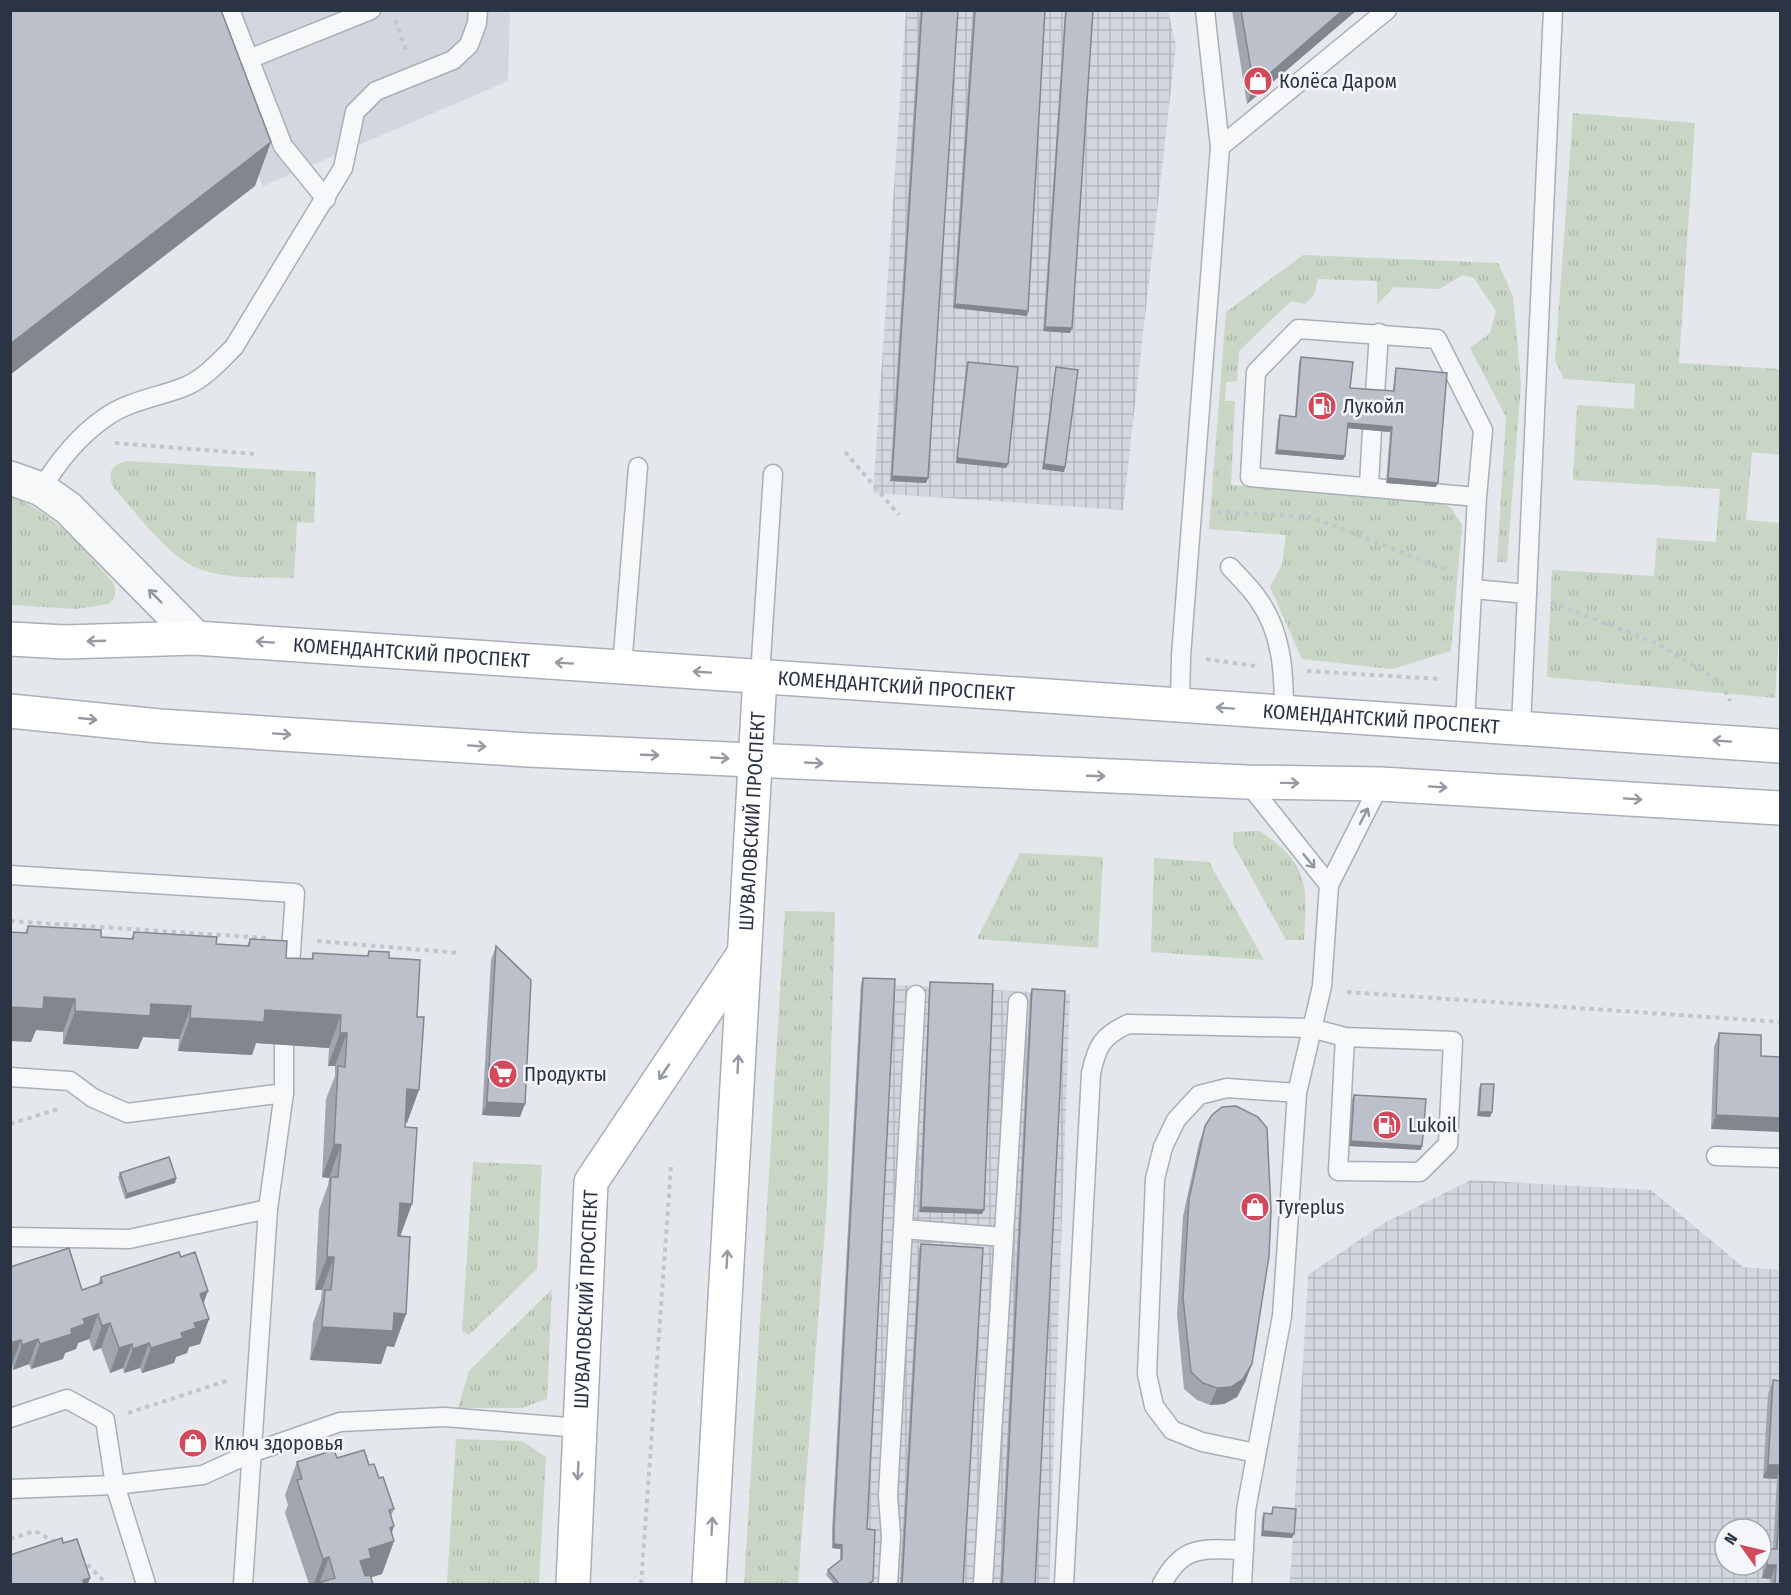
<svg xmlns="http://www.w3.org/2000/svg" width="1791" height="1595" font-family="'Fira Sans Condensed',sans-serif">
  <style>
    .built { fill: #d2d6de }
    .industrial { fill: url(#industrial-grid); fill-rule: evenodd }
    .grass { fill: url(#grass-tufts) }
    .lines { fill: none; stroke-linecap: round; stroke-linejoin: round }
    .service-casing { stroke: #a9aeb7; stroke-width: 21 }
    .minor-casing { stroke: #a9aeb7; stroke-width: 36 }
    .secondary-casing { stroke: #a9aeb7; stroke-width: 36 }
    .path { stroke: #c2c5cb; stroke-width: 4; stroke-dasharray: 4.5 4.5; stroke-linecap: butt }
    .service { stroke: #f7f8fa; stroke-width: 18 }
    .minor { stroke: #f7f8fa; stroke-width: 33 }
    .secondary { stroke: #fff; stroke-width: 33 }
    .wall { fill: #a1a5ae }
    .shaded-wall { fill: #83868d }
    .building { fill: #bbc0ca; stroke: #83868d; stroke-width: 1.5 }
    .oneway { stroke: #9196a0 }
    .oneway2 { stroke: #959aa2 }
    .labels { text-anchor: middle; stroke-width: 5; stroke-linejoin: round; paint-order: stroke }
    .poi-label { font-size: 20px; fill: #2b3445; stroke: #f4f6f9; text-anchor: start }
    .street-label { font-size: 20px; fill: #2b3445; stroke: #f4f6f9 }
  </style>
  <defs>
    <pattern id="industrial-grid" width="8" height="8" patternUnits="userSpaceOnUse" patternTransform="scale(1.5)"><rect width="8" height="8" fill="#d2d6de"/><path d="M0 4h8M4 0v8" fill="none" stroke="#b4b8c0"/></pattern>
    <pattern id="grass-tufts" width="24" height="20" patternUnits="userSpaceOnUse" patternTransform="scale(1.5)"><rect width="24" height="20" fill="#c9d6c5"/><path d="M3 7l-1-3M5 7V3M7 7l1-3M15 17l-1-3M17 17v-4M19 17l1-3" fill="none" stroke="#adb8ab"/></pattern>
  </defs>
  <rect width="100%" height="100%" fill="#e4e7ec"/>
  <polygon class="built" points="196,11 510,11 508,81 263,186"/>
  <g class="industrial">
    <polygon points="906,11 1168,11 1176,45 1123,510 873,493"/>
    <polygon points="861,983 1070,994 1049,1584 834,1584 840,1564 840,1549 832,1548 832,1532"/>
    <path d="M1471 1180 1651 1190 1743 1267 1780 1270V1584H1290L1308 1275 1384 1223ZM1725 1529H1761V1565H1725Z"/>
  </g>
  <g class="grass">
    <polygon points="1573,113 1695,123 1679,363 1780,369 1780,455 1752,452 1746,520 1780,523 1780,615 1775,698 1547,677 1552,570 1654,576 1657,538 1716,542 1720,489 1573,480 1577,405 1634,409 1635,384 1564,379 1555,361"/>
    <polygon points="1303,255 1498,263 1513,296 1521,384 1507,562 1497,562 1506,417 1470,348 1490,333 1496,311 1474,278 1463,275 1439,289 1394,287 1377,305 1377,281 1318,279 1314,295 1305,304 1291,301 1239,351 1237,381 1226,382 1225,401 1235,401 1231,485 1434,498 1451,508 1462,525 1451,651 1392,669 1302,659 1270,587 1282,564 1286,535 1209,529 1226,312"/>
    <path d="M127 461 316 472 314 523 297 522 294 578C263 577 226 580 197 568 167 556 135 511 113 487 107 472 112 464 127 461Z"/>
    <path d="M10 497C54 511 83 550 113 582 117 592 116 597 109 604L75 609 11 605Z"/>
    <path d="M1260 831C1310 865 1307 885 1304 940H1286L1233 844V832Z"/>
    <polygon points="1020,853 1103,857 1098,948 977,939"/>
    <polygon points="1154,858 1209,862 1264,960 1151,952"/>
    <polygon points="785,911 835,912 827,1202 798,1584 744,1584"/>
    <polygon points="473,1162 542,1165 537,1269 469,1335 462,1331"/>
    <polygon points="552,1289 547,1399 522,1408 458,1408 469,1371"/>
    <polygon points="456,1439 522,1441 546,1457 539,1584 447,1584"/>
  </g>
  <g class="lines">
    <g class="service-casing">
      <g id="service">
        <polyline points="230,10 283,146 326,199"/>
        <polyline points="249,59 371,10"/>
        <polyline points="1220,147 1387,10"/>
        <polyline points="1375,394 1379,333"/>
        <polyline points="1369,485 1372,430"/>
        <path d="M41 489C59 461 78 436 106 417 128 401 159 397 184 387 204 379 219 362 234 347L343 168 355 112 376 91 453 60 469 45 477 23 478 10"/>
        <path d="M1230 567C1239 577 1250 587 1258 599 1282 632 1284 672 1284 712"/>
        <polyline points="1473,589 1527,594"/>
        <polyline points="622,667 638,467"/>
        <polyline points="760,676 773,474"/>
        <polyline points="1180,704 1181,656 1220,147 1205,10"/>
        <polyline points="1465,723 1477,497 1250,477 1256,372 1298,329 1437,339 1483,430 1477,497"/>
        <polyline points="1521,727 1553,10"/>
        <polyline points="1247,782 1329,885"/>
        <polyline points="10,875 295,893 289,980"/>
        <polyline points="10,1077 70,1081 93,1098 127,1113 284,1093"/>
        <polyline points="1716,1156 1780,1158"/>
        <polyline points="903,1229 1004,1237"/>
        <polyline points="10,1237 129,1239 268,1209"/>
        <polyline points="10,1418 67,1399 105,1420 115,1485 146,1584"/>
        <polyline points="1256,1453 1202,1442 1172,1430 1154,1406 1147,1374 1155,1179 1163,1147 1176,1120 1199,1095 1227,1088 1297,1093"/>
        <polyline points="10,1489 115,1485 203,1475 251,1453 340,1422 444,1417 580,1428"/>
        <polyline points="243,1584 268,1209 284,1093 284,1045"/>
        <polyline points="888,1584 891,1536 888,1495 916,995"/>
        <polyline points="983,1584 1018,1002"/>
        <path d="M1064 1584 1091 1073C1097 1046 1102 1036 1128 1024L1311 1028 1345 1037 1338 1171 1420 1172 1448 1144 1453 1041 1345 1037"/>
        <path d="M1162 1584C1183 1544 1203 1549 1244 1550"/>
        <polyline points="1242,1584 1246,1510 1282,1316 1297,1093 1322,986 1329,885 1380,784"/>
      </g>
    </g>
    <g class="minor-casing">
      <polyline id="minor" points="10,478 41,489 68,508 196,638"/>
    </g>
    <g class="secondary-casing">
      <g id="secondary">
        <path id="s1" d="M10 639 65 642 196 638 1780 746"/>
        <polyline points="10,711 159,726 528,750 1247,782 1380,784 1780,808"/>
        <path id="s2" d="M573 1584 591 1182 743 955"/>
        <path id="s3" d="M709 1584 760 676"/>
      </g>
    </g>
    <g class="path">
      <polyline points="395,20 407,53"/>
      <polyline points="115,443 255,454"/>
      <polyline points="845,452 899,515"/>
      <polyline points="1217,512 1312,517 1449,571"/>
      <polyline points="1551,602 1656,643 1721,682 1730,701"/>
      <polyline points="1206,659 1255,666"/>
      <polyline points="1307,671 1440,679"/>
      <polyline points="10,921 267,938"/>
      <polyline points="317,941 459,953"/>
      <polyline points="1347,992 1780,1022"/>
      <polyline points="10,1124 58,1109"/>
      <polyline points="128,1413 229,1380"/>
      <polyline points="10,1539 35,1531 56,1543"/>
      <polyline points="81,1558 107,1584"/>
      <polyline points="641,1584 671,1167"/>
    </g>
    <use href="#service" class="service"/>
    <use href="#minor" class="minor"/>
    <use href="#secondary" class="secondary"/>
  </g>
  <g class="wall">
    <polygon points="920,10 958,10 926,483 890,481"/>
    <polygon points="973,10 1045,10 1028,311 1027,316 953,308"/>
    <polygon points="1065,10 1093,10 1072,328 1070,333 1043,331"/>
    <polygon points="1232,10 1357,10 1247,104"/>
    <polygon points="1301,357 1350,388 1393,391 1395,373 1396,368 1436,487 1386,483 1390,432 1347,428 1345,456 1343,460 1275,454 1278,420 1280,415 1295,417 1299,362"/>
    <polygon points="968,362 1008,464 1006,468 956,463 966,366"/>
    <polygon points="1056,367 1065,467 1064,472 1042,469 1055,372"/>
    <polygon points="28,926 101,937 131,939 134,932 216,944 247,946 250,939 286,958 311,959 313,953 367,956 369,951 389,958 407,1123 405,1123 400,1236 406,1314 394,1347 387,1346 381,1364 310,1360 313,1323 321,1300 322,1290 315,1290 319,1210 328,1185 329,1178 322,1177 326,1099 335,1076 335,1066 328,1066 329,1048 256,1043 252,1055 178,1051 179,1039 143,1037 138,1049 63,1044 63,1032 36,1030 31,1042 25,933"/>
    <polygon points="496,946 520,1117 482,1115 491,960"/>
    <polygon points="863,978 867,1529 871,1584 834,1584 826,1575 828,1570 840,1561 840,1549 832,1548 832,1532 861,983"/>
    <polygon points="930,982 982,1214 919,1212 929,987"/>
    <polygon points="1032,989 1035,1584 1000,1584 1030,994"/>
    <polygon points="1719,1033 1761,1056 1711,1129 1714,1047"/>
    <polygon points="1481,1084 1492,1112 1490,1117 1477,1116 1479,1088"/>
    <polygon points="1354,1095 1421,1150 1349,1146 1352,1099"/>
    <polygon points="1205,1126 1252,1364 1245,1382 1237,1397 1224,1404 1210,1405 1197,1400 1184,1389 1177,1315 1183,1216 1199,1143"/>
    <polygon points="120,1173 176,1178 175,1183 125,1199 118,1177"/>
    <polygon points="921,1244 963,1584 900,1584 919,1249"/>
    <polygon points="181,1257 204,1304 209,1319 200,1344 189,1347 187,1353 176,1357 174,1363 142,1373 140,1368 124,1373 123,1368 110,1373 101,1348 93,1351 89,1339 78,1343 76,1349 65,1353 63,1359 31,1369 29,1364 13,1370 12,1364 10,1267 82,1290 98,1284 101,1277"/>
    <polygon points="1773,1380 1780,1381 1780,1584 1771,1584 1771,1579 1762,1578 1763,1563 1768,1549 1773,1549 1777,1479 1763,1478 1768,1394"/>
    <polygon points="186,1433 200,1449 194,1453 187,1451 183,1445"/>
    <polygon points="337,1458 369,1465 379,1478 394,1509 391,1516 394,1526 391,1534 394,1541 382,1574 371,1577 373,1584 309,1584 285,1513 288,1505 285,1495 297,1462"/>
    <polygon points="1273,1507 1294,1534 1292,1538 1261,1536 1262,1518 1264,1513 1271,1514"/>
  </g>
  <g class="shaded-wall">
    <polygon points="1343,10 1357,10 1247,104 1254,87"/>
    <polygon points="271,142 255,186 10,375 10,344"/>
    <polygon points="955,304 1028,311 1027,316 953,308"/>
    <polygon points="1045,327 1072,328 1070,333 1043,331"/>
    <polygon points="1348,423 1392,427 1390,432 1346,428"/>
    <polygon points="1277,450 1345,456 1343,460 1275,454"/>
    <polygon points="957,458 1008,464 1006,468 956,463"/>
    <polygon points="1044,464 1065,467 1064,472 1042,469"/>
    <polygon points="892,476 928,478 926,483 890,481"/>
    <polygon points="1388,478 1438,483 1436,487 1386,483"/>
    <polygon points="44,997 75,999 63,1032 36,1030 31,1042 10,1041 10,1007"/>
    <polygon points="151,1004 191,1006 179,1039 143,1037 138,1049 63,1044 75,1011"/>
    <polygon points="265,1010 341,1015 329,1048 256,1043 252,1055 178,1051 190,1018"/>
    <polygon points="340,1033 347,1033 335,1066 328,1066"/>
    <polygon points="407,1089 419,1090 407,1123 395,1122"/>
    <polygon points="487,1102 525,1104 520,1117 482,1115"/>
    <polygon points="1479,1112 1492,1112 1490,1117 1477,1116"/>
    <polygon points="1716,1115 1780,1118 1780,1132 1711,1129"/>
    <polygon points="1351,1141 1422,1146 1421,1150 1349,1146"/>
    <polygon points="334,1144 341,1145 329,1178 322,1177"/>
    <polygon points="176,1178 175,1183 125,1199 127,1194"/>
    <polygon points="400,1203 412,1204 400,1237 388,1236"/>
    <polygon points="921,1207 984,1210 982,1214 919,1212"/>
    <polygon points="327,1257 334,1257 322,1290 315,1290"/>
    <polygon points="208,1291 199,1316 200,1294"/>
    <polygon points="394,1313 406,1314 394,1347 387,1346 381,1364 310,1360 322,1327"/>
    <polygon points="98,1314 89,1339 78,1343 76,1349 65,1353 63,1359 31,1369 40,1344 83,1319"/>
    <polygon points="209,1319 200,1344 189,1347 187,1353 176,1357 174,1363 142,1373 151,1348 194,1323"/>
    <polygon points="110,1323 101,1348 93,1351 102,1326"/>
    <polygon points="38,1339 29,1364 13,1370 22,1345"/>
    <polygon points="21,1340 12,1364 10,1365 10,1343"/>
    <polygon points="149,1343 140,1368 124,1373 133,1349"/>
    <polygon points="132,1344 123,1368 110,1373 119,1348"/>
    <polygon points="1252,1364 1245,1382 1237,1397 1224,1404 1210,1405 1217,1388"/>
    <polygon points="202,1444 200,1449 194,1453 196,1448"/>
    <polygon points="1768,1465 1780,1465 1780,1469 1777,1479 1763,1478"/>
    <polygon points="394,1526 388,1543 394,1541 382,1574 363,1580 360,1561 369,1549 390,1528"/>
    <polygon points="1263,1531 1294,1534 1292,1538 1261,1536"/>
    <polygon points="834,1544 842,1545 840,1549 832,1548"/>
    <polygon points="329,1557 319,1584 314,1584 323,1559"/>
    <polygon points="1767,1565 1776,1565 1771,1579 1762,1578"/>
    <polygon points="90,1578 88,1584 81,1584 83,1580"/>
  </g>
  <g class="building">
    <polygon points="10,10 221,10 271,142 10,344"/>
    <polygon points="922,10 958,10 928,478 892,476"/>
    <polygon points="975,10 1045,10 1028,311 955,304"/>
    <polygon points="1066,10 1093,10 1072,328 1045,327"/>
    <polygon points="1241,10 1343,10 1254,87"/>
    <polygon points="1301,357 1353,362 1350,388 1394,391 1396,368 1447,373 1438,483 1388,478 1392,427 1348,423 1345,456 1277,450 1280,415 1296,417"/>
    <polygon points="968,362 1018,367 1008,464 957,458"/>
    <polygon points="1056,367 1078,370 1065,467 1044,464"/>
    <polygon points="28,926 101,930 101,937 133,939 134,932 217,937 216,944 249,946 250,939 287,941 286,958 313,959 313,953 368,956 369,951 389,952 389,958 420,960 417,1017 424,1017 419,1090 407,1089 405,1127 417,1128 412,1204 400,1203 398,1236 410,1237 406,1314 394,1313 393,1331 322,1327 325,1290 331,1290 334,1257 327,1257 331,1177 338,1177 341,1145 334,1144 338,1066 345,1067 347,1033 340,1033 341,1015 265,1010 264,1022 190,1018 191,1006 151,1004 150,1016 75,1011 75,999 44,997 43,1009 10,1007 10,932 27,933"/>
    <polygon points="496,946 531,980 525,1104 487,1102"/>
    <polygon points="863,978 895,979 867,1529 875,1530 873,1581 868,1584 839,1584 828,1570 842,1559 842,1545 834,1544 834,1527"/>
    <polygon points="930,982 993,984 984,1210 921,1207"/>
    <polygon points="1032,989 1065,991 1035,1584 1002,1584"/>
    <polygon points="1719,1033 1761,1035 1761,1056 1780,1057 1780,1118 1716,1115"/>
    <polygon points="1481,1084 1494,1084 1492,1112 1479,1112"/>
    <polygon points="1354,1095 1426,1099 1422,1146 1351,1141"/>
    <polygon points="1236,1106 1258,1117 1267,1128 1271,1210 1269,1256 1252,1364 1243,1379 1231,1387 1217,1388 1203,1383 1191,1372 1183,1298 1189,1199 1205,1126 1212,1115 1222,1107"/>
    <polygon points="169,1157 176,1178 127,1194 120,1173"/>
    <polygon points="921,1244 983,1248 963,1584 902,1584"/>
    <polygon points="69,1248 82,1290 102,1283 101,1277 179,1252 181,1257 195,1252 208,1291 200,1294 209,1319 194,1323 196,1328 181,1333 183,1338 151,1348 149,1343 133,1349 132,1344 119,1348 110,1323 102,1326 98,1314 83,1319 85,1324 71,1329 72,1334 40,1344 38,1339 22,1345 21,1340 10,1343 10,1267"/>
    <polygon points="1773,1380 1780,1381 1780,1465 1768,1465"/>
    <circle cx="194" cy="1439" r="9"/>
    <polygon points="334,1450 337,1458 364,1450 369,1465 374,1464 379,1478 383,1477 394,1509 389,1510 394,1526 390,1528 394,1541 369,1549 371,1558 360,1561 365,1576 370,1575 373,1584 315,1584 335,1578 329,1557 323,1559 297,1480 302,1479 297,1462"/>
    <polygon points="1780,1490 1780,1584 1775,1584 1776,1565 1767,1565 1768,1549 1777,1549"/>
    <polygon points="1273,1507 1296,1509 1294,1534 1263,1531 1264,1513 1272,1514"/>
    <polygon points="62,1538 63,1543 77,1539 90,1578 83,1580 84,1584 10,1584 10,1555"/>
  </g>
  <defs><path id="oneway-shaft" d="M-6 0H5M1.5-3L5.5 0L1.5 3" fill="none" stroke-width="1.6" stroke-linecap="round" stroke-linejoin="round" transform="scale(1.5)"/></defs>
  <g class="oneway">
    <use href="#oneway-shaft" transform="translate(155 596) rotate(-135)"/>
    <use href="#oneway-shaft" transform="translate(1364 816) rotate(-63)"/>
    <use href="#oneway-shaft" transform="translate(1309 861) rotate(51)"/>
  </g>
  <g class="oneway2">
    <use href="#oneway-shaft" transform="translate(96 641) rotate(178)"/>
    <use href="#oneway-shaft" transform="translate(265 642) rotate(-176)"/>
    <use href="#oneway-shaft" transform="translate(564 663) rotate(-176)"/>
    <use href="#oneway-shaft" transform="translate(702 672) rotate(-176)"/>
    <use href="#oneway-shaft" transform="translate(1225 708) rotate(-176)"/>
    <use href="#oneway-shaft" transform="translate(88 719) rotate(6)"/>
    <use href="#oneway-shaft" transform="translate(282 734) rotate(4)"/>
    <use href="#oneway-shaft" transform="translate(1722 741) rotate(-176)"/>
    <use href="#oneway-shaft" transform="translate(477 746) rotate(4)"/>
    <use href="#oneway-shaft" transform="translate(650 755) rotate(2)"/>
    <use href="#oneway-shaft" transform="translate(720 758) rotate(3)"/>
    <use href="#oneway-shaft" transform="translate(814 763) rotate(3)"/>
    <use href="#oneway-shaft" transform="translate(1096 776) rotate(2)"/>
    <use href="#oneway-shaft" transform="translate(1290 783) rotate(1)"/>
    <use href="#oneway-shaft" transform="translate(1438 787) rotate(4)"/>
    <use href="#oneway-shaft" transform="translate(1633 799) rotate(4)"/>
    <use href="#oneway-shaft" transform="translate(738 1064) rotate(-87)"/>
    <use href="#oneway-shaft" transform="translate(664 1072) rotate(124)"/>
    <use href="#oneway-shaft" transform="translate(727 1259) rotate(-87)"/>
    <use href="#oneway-shaft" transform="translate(578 1471) rotate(93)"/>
    <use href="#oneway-shaft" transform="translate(712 1526) rotate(-87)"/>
  </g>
  <defs>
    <g id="shop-disc" transform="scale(1.5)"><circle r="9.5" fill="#d1495b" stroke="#f4f6f9"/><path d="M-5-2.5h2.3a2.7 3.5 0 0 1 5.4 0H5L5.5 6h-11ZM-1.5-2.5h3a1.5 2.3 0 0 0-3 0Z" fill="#fff"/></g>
    <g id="fuel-disc" transform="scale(1.5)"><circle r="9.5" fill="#d1495b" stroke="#f4f6f9"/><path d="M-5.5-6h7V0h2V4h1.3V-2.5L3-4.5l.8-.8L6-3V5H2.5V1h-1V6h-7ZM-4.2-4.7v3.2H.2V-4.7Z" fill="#fff"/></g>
    <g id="supermarket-disc" transform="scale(1.5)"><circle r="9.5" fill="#d1495b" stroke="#f4f6f9"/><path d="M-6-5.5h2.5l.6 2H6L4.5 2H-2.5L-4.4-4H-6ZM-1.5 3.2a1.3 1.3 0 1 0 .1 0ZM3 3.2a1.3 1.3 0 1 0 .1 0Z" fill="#fff"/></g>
  </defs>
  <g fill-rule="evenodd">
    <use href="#shop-disc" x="1258" y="81"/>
    <use href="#fuel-disc" x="1322" y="406"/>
    <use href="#supermarket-disc" x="503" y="1074"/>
    <use href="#fuel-disc" x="1387" y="1125"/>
    <use href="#shop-disc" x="1255" y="1207"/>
    <use href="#shop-disc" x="193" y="1443"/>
  </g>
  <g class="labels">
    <g class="poi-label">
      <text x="1279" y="88">Колёса Даром</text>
      <text x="1343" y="413">Лукойл</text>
      <text x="524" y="1081">Продукты</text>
      <text x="1408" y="1132">Lukoil</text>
      <text x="1276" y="1214">Tyreplus</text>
      <text x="214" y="1450">Ключ здоровья</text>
    </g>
    <g class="street-label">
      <text dy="7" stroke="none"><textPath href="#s1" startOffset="402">КОМЕНДАНТСКИЙ ПРОСПЕКТ</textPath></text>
      <text dy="7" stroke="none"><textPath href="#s1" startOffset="888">КОМЕНДАНТСКИЙ ПРОСПЕКТ</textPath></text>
      <text dy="7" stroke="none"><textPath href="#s1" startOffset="1374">КОМЕНДАНТСКИЙ ПРОСПЕКТ</textPath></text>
      <text dy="7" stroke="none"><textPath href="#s3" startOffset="764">ШУВАЛОВСКИЙ ПРОСПЕКТ</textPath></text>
      <text dy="7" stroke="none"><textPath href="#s2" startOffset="285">ШУВАЛОВСКИЙ ПРОСПЕКТ</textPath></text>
    </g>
  </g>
  <rect width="1791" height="1595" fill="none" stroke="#2b3445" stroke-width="24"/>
  <g transform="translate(1743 1547) rotate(304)"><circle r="28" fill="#f4f6f9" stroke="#a4a8b1" stroke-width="1.5"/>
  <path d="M0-4.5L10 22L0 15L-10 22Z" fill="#d1495b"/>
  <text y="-9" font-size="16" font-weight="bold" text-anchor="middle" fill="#2b3445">N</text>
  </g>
</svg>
